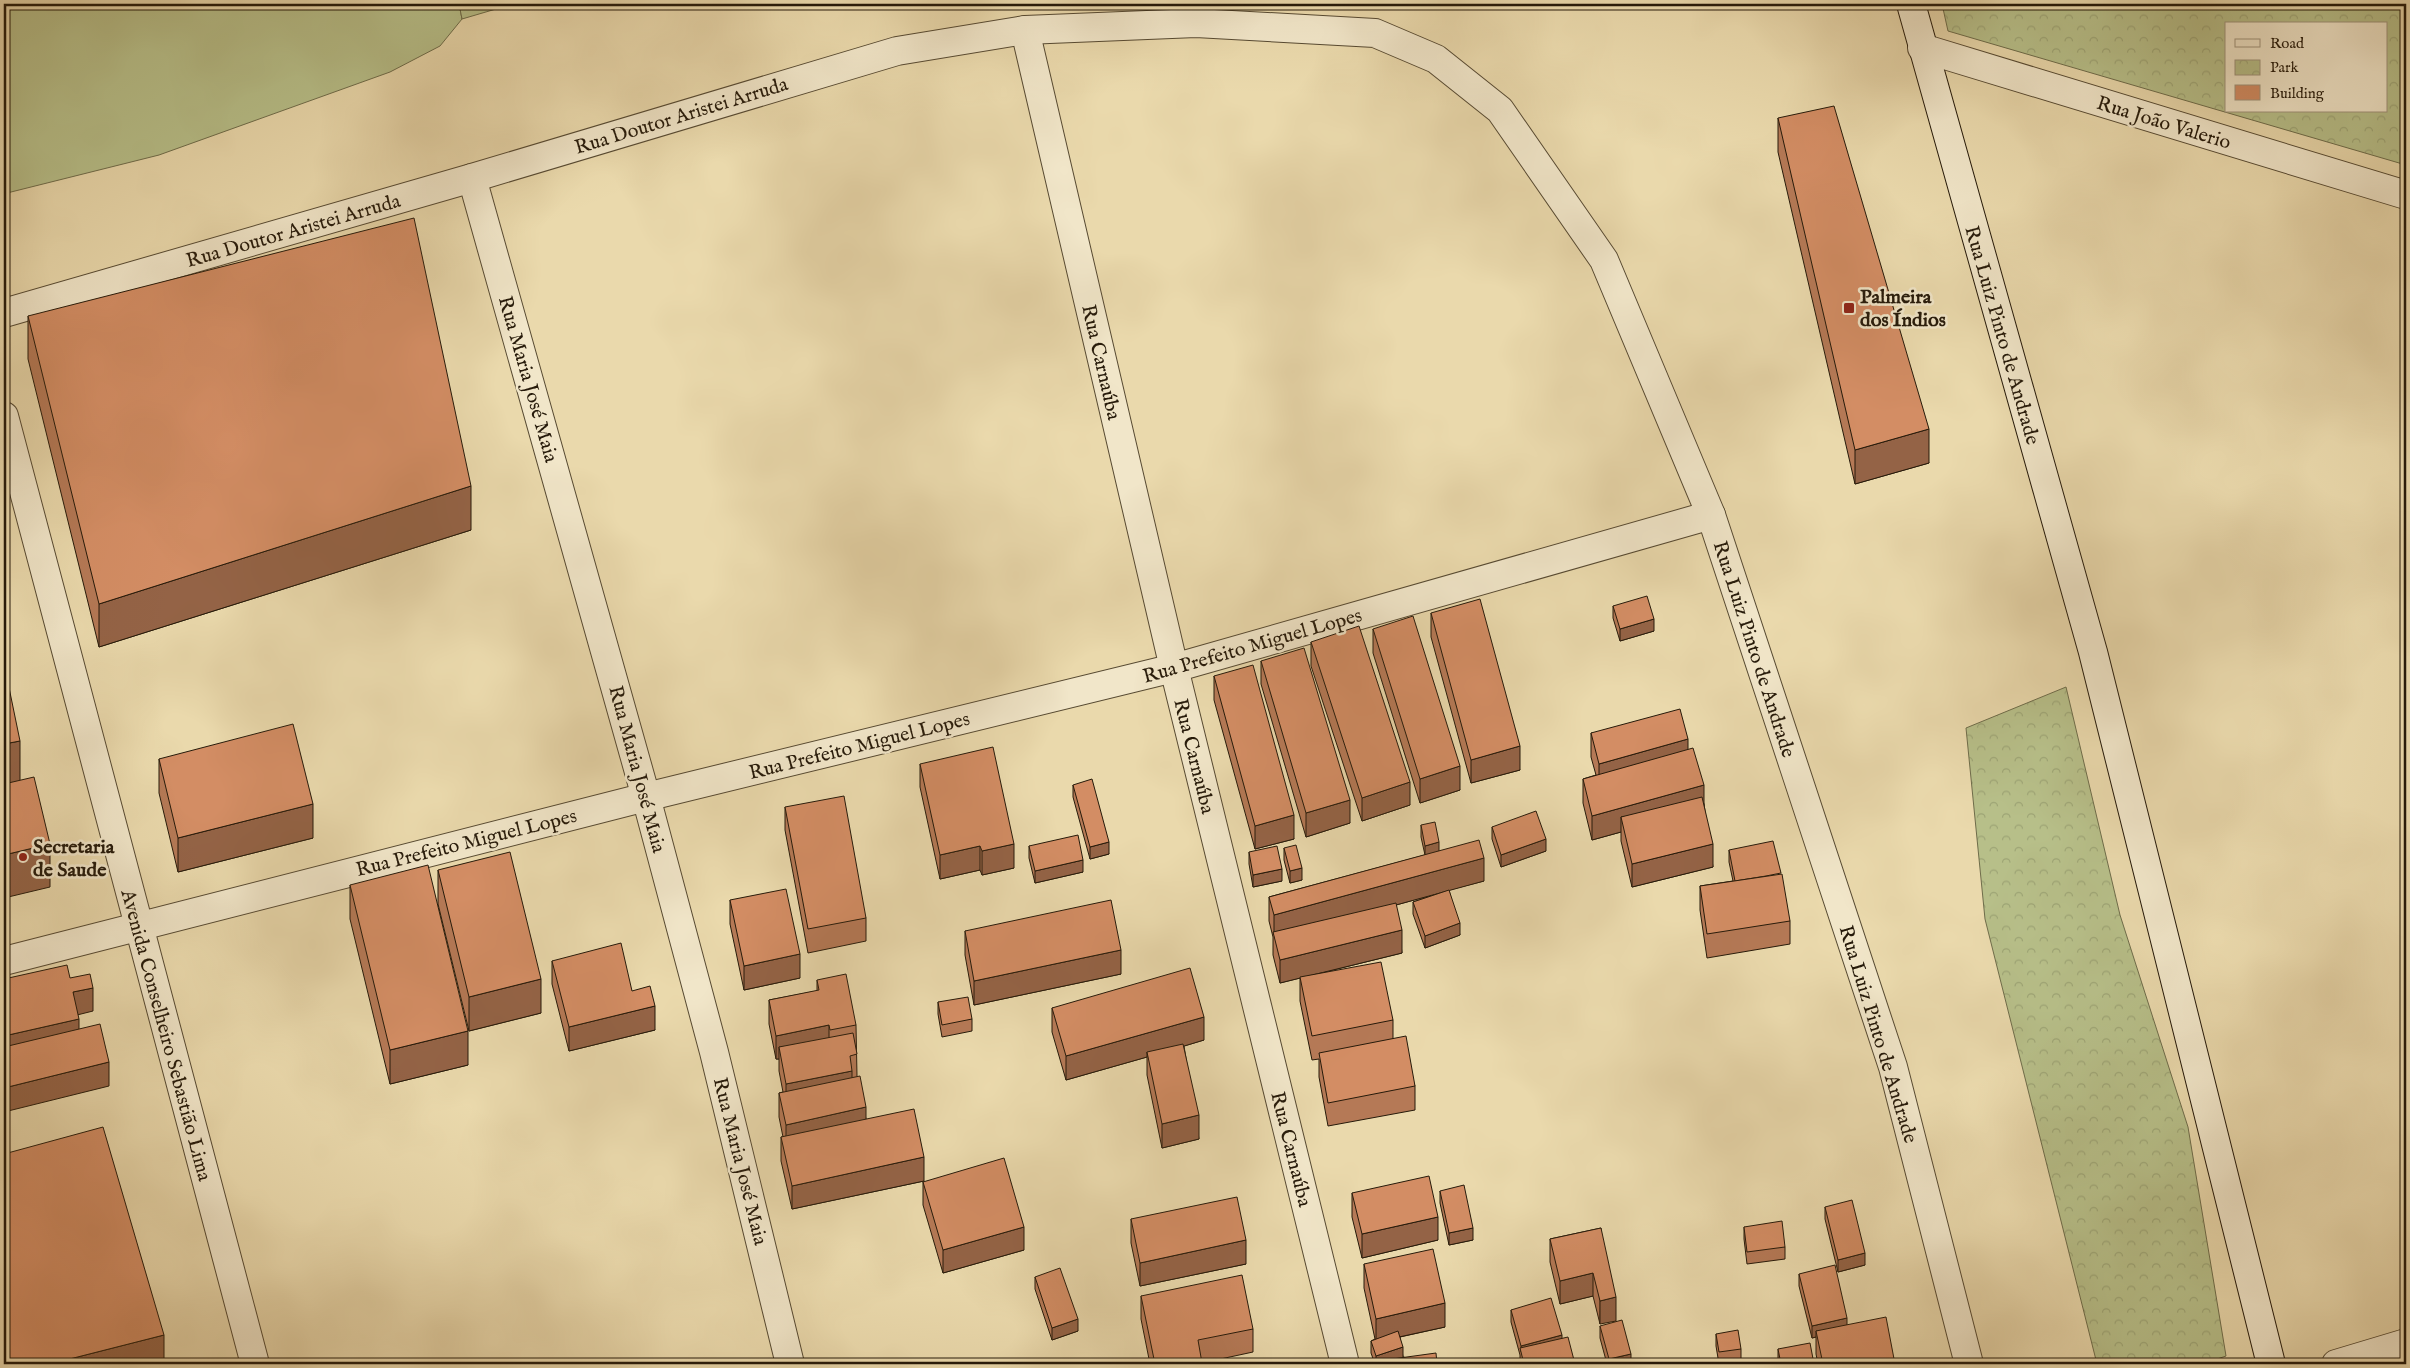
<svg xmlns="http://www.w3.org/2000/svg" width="2410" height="1368" font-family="'IM FELL English',serif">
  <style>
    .grass { fill: #b7bf89; stroke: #6e6c4a }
    .forest { fill: url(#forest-firs); stroke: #6e6c4a }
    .park { fill: url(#park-crowns); stroke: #6e6c4a; fill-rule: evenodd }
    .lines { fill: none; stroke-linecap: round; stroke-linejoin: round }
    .street-casing { stroke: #574a32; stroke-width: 30 }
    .secondary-casing { stroke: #261a0a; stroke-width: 30 }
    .street { stroke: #f1e6c9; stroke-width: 28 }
    .secondary { stroke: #f1e6c9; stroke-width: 28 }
    .wall { fill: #b57956; stroke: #261a0a }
    .shaded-wall { fill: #946346; stroke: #261a0a }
    .building { fill: #d38d64; stroke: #261a0a }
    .poi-dot { fill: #8f2418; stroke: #f1e6c9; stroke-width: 2 }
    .labels { text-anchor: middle; stroke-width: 5; stroke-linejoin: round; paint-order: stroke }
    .street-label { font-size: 20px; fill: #261a0a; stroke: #f1e6c9 }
    .poi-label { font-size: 20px; font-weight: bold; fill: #261a0a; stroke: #f1e6c9; text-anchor: start }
  </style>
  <defs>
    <pattern id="forest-firs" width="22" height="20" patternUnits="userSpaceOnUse" patternTransform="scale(1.25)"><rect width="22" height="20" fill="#b7bf89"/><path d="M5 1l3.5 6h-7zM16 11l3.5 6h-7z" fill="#9da475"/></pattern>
    <pattern id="park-crowns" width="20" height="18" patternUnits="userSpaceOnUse" patternTransform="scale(1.25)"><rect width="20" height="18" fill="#b7bf89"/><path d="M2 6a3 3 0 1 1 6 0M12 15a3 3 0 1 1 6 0" fill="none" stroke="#9da475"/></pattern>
  </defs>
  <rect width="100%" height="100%" fill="#ead9ac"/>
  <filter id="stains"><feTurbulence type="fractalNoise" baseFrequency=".004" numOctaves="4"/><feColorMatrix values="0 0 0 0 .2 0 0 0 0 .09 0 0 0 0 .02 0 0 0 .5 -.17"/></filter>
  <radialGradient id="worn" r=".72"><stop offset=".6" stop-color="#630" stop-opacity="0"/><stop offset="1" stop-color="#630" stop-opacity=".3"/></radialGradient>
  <polygon class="grass" points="4,4 459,4 462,19 440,46 390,72 159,155 7,193 4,179"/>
  <polygon class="forest" points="459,4 513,4 462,19"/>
  <g class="park">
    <path d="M1942 4H2406V165L1948 31ZM2226 24H2386V111H2226Z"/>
    <polygon points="2066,687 2120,915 2188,1127 2226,1356 2203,1364 2097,1364 1985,919 1966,728"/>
  </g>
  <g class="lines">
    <g class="street-casing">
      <g id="street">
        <polyline points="1025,30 1174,668 1345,1364"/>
        <polyline points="1922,48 2406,195"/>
        <polyline points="472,178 646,797 714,1052 790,1364"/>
        <polyline points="4,313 472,178 897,51 1025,30 1196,23 1375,33 1436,59 1500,110 1604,260 1711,515 1893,1067 1969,1364"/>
        <polyline points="4,416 255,1364"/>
        <polyline points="4,961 646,797 1174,668 1711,515"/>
        <polyline points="2336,1364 2406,1343"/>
      </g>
    </g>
    <g class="secondary-casing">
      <polyline id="secondary" points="1911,4 2093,652 2271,1364"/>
    </g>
    <use href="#street" class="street"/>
    <use href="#secondary" class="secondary"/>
  </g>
  <g class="wall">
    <polygon points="1778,118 1929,463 1855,484 1778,152"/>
    <polygon points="28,316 471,530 99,647 28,359"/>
    <polygon points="1613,606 1654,631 1620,641 1613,618"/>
    <polygon points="1431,613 1520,770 1471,783 1431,637"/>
    <polygon points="1373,629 1460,790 1420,803 1373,653"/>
    <polygon points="1311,642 1410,805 1362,821 1311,666"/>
    <polygon points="1261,661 1350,823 1306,837 1261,684"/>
    <polygon points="1214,676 1294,839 1255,849 1214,700"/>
    <polygon points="1591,733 1688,750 1704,804 1713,867 1632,887 1621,841 1621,832 1592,840 1583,803 1583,779 1596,775 1591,757"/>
    <polygon points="159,759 313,838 178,872 159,793"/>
    <polygon points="920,764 1014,868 982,875 980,870 940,879 920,787"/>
    <polygon points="1073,785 1109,854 1090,859 1073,797"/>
    <polygon points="785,807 866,918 866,941 808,953 785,830"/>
    <polygon points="1421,825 1439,851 1484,881 1449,890 1460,935 1425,948 1413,914 1413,902 1439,893 1396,905 1402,953 1317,974 1393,1020 1393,1039 1415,1086 1415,1110 1328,1126 1319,1077 1319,1059 1312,1060 1300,1001 1300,978 1280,983 1273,955 1273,937 1269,921 1269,897 1425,855 1421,837"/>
    <polygon points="1492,827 1546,851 1501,867 1492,839"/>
    <polygon points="1029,846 1083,872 1035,883 1029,858"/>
    <polygon points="1284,848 1302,880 1290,883 1284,860"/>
    <polygon points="1729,850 1790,921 1790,944 1707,958 1700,910 1700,886 1733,881 1729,862"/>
    <polygon points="1249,852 1282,881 1253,887 1249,864"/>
    <polygon points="438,870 541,1013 469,1031 438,904"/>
    <polygon points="350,885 468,1065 390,1084 350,919"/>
    <polygon points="730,900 800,978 744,990 730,924"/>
    <polygon points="965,931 1121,974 974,1005 965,955"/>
    <polygon points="552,961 632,991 655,1030 569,1051 552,984"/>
    <polygon points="817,980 856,1025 857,1076 866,1119 924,1181 792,1209 781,1161 781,1137 783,1137 779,1117 779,1093 783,1092 779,1071 779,1059 776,1059 769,1024 769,1000 817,991"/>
    <polygon points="938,1002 972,1019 972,1031 942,1037 938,1014"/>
    <polygon points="1052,1008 1204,1040 1184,1046 1199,1139 1162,1148 1147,1075 1147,1057 1066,1080 1052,1032"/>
    <polygon points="923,1182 1024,1250 943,1273 923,1205"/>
    <polygon points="1440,1191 1473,1240 1449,1245 1440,1203"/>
    <polygon points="1352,1193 1438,1240 1362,1258 1352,1217"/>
    <polygon points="1825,1207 1865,1265 1838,1272 1825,1219"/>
    <polygon points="1131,1219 1246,1264 1140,1286 1131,1243"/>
    <polygon points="1744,1227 1785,1247 1785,1259 1747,1264 1744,1239"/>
    <polygon points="1601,1228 1600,1324 1593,1296 1560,1304 1550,1262 1550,1239"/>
    <polygon points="1364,1264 1445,1327 1400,1337 1403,1357 1437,1364 1375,1364 1371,1353 1371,1341 1375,1339 1364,1288"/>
    <polygon points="1799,1274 1847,1325 1895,1364 1818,1364 1816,1354 1816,1337 1812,1338 1799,1286"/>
    <polygon points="1035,1277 1078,1331 1052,1340 1035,1289"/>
    <polygon points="1141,1296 1253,1329 1253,1352 1202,1363 1202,1364 1150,1364 1141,1319"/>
    <polygon points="1511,1310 1562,1338 1575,1364 1520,1364 1520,1355 1511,1322"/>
    <polygon points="1600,1326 1631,1364 1607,1364 1600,1338"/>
    <polygon points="1716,1334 1741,1349 1741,1361 1719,1364 1716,1346"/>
    <polygon points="1778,1349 1814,1364 1778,1364"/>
  </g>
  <g class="shaded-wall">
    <polygon points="1929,429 1929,463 1855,484 1855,450"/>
    <polygon points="471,486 471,530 99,647 99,604"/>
    <polygon points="1654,619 1654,631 1620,641 1620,629"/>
    <polygon points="1688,739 1688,762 1599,787 1599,764"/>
    <polygon points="20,741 20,784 4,788 4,744"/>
    <polygon points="1520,746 1520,770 1471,783 1471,760"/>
    <polygon points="1460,766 1460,790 1420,803 1420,779"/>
    <polygon points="1410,782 1410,805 1362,821 1362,798"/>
    <polygon points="1704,785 1704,808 1621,817 1621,832 1592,840 1592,816"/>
    <polygon points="1350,800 1350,823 1306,837 1306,813"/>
    <polygon points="313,804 313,838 178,872 178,838"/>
    <polygon points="1294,815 1294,839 1255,849 1255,826"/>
    <polygon points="1546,839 1546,851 1501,867 1501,855"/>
    <polygon points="1109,842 1109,854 1090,859 1090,847"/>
    <polygon points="1439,842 1439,854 1425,858 1425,846"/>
    <polygon points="50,844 50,887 4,898 4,855"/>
    <polygon points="1014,844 1014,868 982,875 982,851"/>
    <polygon points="1713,844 1713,867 1632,887 1632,864"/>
    <polygon points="980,846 980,870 940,879 940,855"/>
    <polygon points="1484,858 1484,881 1275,938 1274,933 1274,915"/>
    <polygon points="1083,860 1083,872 1035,883 1035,871"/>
    <polygon points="1302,868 1302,880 1290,883 1290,871"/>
    <polygon points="1282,869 1282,881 1253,887 1253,875"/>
    <polygon points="1460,923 1460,935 1425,948 1425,936"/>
    <polygon points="1402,930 1402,953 1280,983 1280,960"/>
    <polygon points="1121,950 1121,974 974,1005 974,981"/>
    <polygon points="800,954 800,978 744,990 744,966"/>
    <polygon points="541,979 541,1013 469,1031 469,997"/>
    <polygon points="93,988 93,1011 73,1016 73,992"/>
    <polygon points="655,1006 655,1030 569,1051 569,1027"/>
    <polygon points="1204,1017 1204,1040 1148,1057 1147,1052 1147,1057 1066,1080 1066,1056"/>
    <polygon points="79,1019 79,1042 4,1059 4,1036"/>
    <polygon points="829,1025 829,1048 779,1047 779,1059 776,1059 776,1036"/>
    <polygon points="468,1031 468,1065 390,1084 390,1050"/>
    <polygon points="109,1062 109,1086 4,1112 4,1088"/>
    <polygon points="852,1071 852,1094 786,1108 786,1084"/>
    <polygon points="866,1107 866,1131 786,1149 786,1125"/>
    <polygon points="1199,1115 1199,1139 1162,1148 1162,1124"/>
    <polygon points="924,1157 924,1181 792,1209 792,1186"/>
    <polygon points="1438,1217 1438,1240 1362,1258 1362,1234"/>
    <polygon points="1024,1227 1024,1250 943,1273 943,1250"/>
    <polygon points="1473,1228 1473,1240 1449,1245 1449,1233"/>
    <polygon points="1246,1240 1246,1264 1140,1286 1140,1263"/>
    <polygon points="1865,1253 1865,1265 1838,1272 1838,1260"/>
    <polygon points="1593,1273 1593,1296 1560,1304 1560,1281"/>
    <polygon points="1616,1297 1616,1321 1600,1324 1600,1301"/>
    <polygon points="1445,1303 1445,1327 1376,1342 1376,1319"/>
    <polygon points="1847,1318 1847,1330 1816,1331 1816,1337 1812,1338 1812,1326"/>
    <polygon points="1078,1319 1078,1331 1052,1340 1052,1328"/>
    <polygon points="164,1335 164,1364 50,1364"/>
    <polygon points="1562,1335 1562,1347 1521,1352 1521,1346"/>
    <polygon points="1403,1347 1403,1359 1385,1360 1385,1364 1376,1364 1376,1356"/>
    <polygon points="1631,1354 1631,1364 1609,1364 1609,1359"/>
  </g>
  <g class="building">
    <polygon points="1834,106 1929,429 1855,450 1778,118"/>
    <polygon points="414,218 471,486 99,604 28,316"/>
    <polygon points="1647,596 1654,619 1620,629 1613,606"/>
    <polygon points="1480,599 1520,746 1471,760 1431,613"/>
    <polygon points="1413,616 1460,766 1420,779 1373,629"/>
    <polygon points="1359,626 1410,782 1362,798 1311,642"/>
    <polygon points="1304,648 1350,800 1306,813 1261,661"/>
    <polygon points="1253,665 1294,815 1255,826 1214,676"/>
    <polygon points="4,673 6,673 20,741 4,744"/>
    <polygon points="1680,709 1688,739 1599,764 1591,733"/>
    <polygon points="293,724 313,804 178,838 159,759"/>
    <polygon points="993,747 1014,844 982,851 980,846 940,855 920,764"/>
    <polygon points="1693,748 1704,785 1592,816 1583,779"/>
    <polygon points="34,777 50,844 4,855 4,784"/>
    <polygon points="1092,779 1109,842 1090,847 1073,785"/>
    <polygon points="844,796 866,918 808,929 785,807"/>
    <polygon points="1702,797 1713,844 1632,864 1621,817"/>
    <polygon points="1536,811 1546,839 1501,855 1492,827"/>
    <polygon points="1435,822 1439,842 1425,846 1421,825"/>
    <polygon points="1078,835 1083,860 1035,871 1029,846"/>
    <polygon points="1479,840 1484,858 1274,915 1269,897"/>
    <polygon points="1773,841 1781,873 1766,876 1735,881 1729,850"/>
    <polygon points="1296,845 1302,868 1290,871 1284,848"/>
    <polygon points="1277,846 1282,869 1253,875 1249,852"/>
    <polygon points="510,852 541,979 469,997 438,870"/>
    <polygon points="428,865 468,1031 390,1050 350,885"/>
    <polygon points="1782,874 1790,921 1707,934 1700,886"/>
    <polygon points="786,889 800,954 744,966 730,900"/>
    <polygon points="1449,890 1460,923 1425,936 1413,902"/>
    <polygon points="1111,900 1121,950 974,981 965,931"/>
    <polygon points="1396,903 1402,930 1280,960 1273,932"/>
    <polygon points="621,943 632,991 650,986 655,1006 569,1027 552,961"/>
    <polygon points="1381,962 1393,1020 1312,1036 1300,977"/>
    <polygon points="67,965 70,978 90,974 93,988 73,992 79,1019 4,1036 4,979"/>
    <polygon points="1190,968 1204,1017 1066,1056 1052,1008"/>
    <polygon points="846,974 856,1025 830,1030 829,1025 776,1036 769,1000 819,990 817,980"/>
    <polygon points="968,997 972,1019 942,1025 938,1002"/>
    <polygon points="100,1024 109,1062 4,1088 4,1047"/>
    <polygon points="853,1033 857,1054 850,1056 852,1071 786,1084 779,1047"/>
    <polygon points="1406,1036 1415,1086 1328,1103 1319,1053"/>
    <polygon points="1183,1044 1199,1115 1162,1124 1147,1052"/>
    <polygon points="860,1076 866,1107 786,1125 779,1093"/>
    <polygon points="914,1109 924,1157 792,1186 781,1137"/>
    <polygon points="103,1127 164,1335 50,1364 4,1364 4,1154"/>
    <polygon points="1004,1158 1024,1227 943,1250 923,1182"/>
    <polygon points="1429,1176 1438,1217 1362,1234 1352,1193"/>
    <polygon points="1464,1185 1473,1228 1449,1233 1440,1191"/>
    <polygon points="1237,1197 1246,1240 1140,1263 1131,1219"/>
    <polygon points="1852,1200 1865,1253 1838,1260 1825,1207"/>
    <polygon points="1782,1221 1785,1247 1747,1252 1744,1227"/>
    <polygon points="1601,1228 1616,1297 1600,1301 1593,1273 1560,1281 1550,1239"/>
    <polygon points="1433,1249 1445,1303 1376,1319 1364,1264"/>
    <polygon points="1835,1265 1847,1318 1812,1326 1799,1274"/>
    <polygon points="1060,1268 1078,1319 1052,1328 1035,1277"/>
    <polygon points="1242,1275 1253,1329 1198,1340 1202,1363 1195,1364 1155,1364 1141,1296"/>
    <polygon points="1551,1298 1562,1335 1521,1346 1511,1310"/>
    <polygon points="1886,1317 1895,1364 1823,1364 1816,1331"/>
    <polygon points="1622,1320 1631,1354 1609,1359 1600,1326"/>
    <polygon points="1738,1330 1741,1349 1719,1352 1716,1334"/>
    <polygon points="1398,1331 1403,1347 1376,1356 1371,1341"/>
    <polygon points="1568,1337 1575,1364 1524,1364 1520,1348"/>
    <polygon points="1810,1343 1814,1364 1781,1364 1778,1349"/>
    <polygon points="1436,1353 1437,1364 1386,1364 1385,1360"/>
  </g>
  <g class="poi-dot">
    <rect x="1843" y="302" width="12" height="12" rx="2.5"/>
    <circle cx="23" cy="857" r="5"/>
  </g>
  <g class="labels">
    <g class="street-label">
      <text transform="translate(681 115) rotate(-17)" y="7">Rua Doutor Aristei Arruda</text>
      <text transform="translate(2164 122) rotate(17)" y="7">Rua João Valerio</text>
      <text transform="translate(293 230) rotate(-16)" y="7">Rua Doutor Aristei Arruda</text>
      <text transform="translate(2003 335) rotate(74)" y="7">Rua Luiz Pinto de Andrade</text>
      <text transform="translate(1102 362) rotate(77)" y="7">Rua Carnaúba</text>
      <text transform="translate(529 379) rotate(74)" y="7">Rua Maria José Maia</text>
      <text transform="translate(1252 645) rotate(-16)" y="7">Rua Prefeito Miguel Lopes</text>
      <text transform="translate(1755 649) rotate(72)" y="7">Rua Luiz Pinto de Andrade</text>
      <text transform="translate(859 745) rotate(-14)" y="7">Rua Prefeito Miguel Lopes</text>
      <text transform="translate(1195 756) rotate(76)" y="7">Rua Carnaúba</text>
      <text transform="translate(638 769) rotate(75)" y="7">Rua Maria José Maia</text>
      <text transform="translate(466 842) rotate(-14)" y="7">Rua Prefeito Miguel Lopes</text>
      <text transform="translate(1879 1034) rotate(73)" y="7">Rua Luiz Pinto de Andrade</text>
      <text transform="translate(167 1035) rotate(75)" y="7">Avenida Conselheiro Sebastião Lima</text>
      <text transform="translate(1292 1149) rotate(76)" y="7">Rua Carnaúba</text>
      <text transform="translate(741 1161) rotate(76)" y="7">Rua Maria José Maia</text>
    </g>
    <g class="poi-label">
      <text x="1860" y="303">Palmeira<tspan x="1860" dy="23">dos Índios</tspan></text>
      <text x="33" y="853">Secretaria<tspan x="33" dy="23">de Saude</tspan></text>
    </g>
  </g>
  <rect width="2410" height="1368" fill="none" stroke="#ead9ac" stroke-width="20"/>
  <rect x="5" y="5" width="2400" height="1358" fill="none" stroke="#261a0a" stroke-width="2.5"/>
  <rect x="10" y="10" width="2390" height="1348" fill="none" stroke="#261a0a"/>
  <rect x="2225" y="22" width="162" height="90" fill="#f1e6c9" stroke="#a0947d"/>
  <rect x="2235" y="39" width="25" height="8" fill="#f1e6c9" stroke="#a0947d"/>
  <text x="2270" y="48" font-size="15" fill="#261a0a">Road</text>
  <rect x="2235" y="60" width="25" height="15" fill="url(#park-crowns)" stroke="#a0947d"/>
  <text x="2270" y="72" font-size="15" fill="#261a0a">Park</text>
  <rect x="2235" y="85" width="25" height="15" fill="#d38d64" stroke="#a0947d"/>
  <text x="2270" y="98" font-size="15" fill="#261a0a">Building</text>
  <rect width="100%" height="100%" filter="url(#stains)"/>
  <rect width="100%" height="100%" fill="url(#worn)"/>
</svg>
